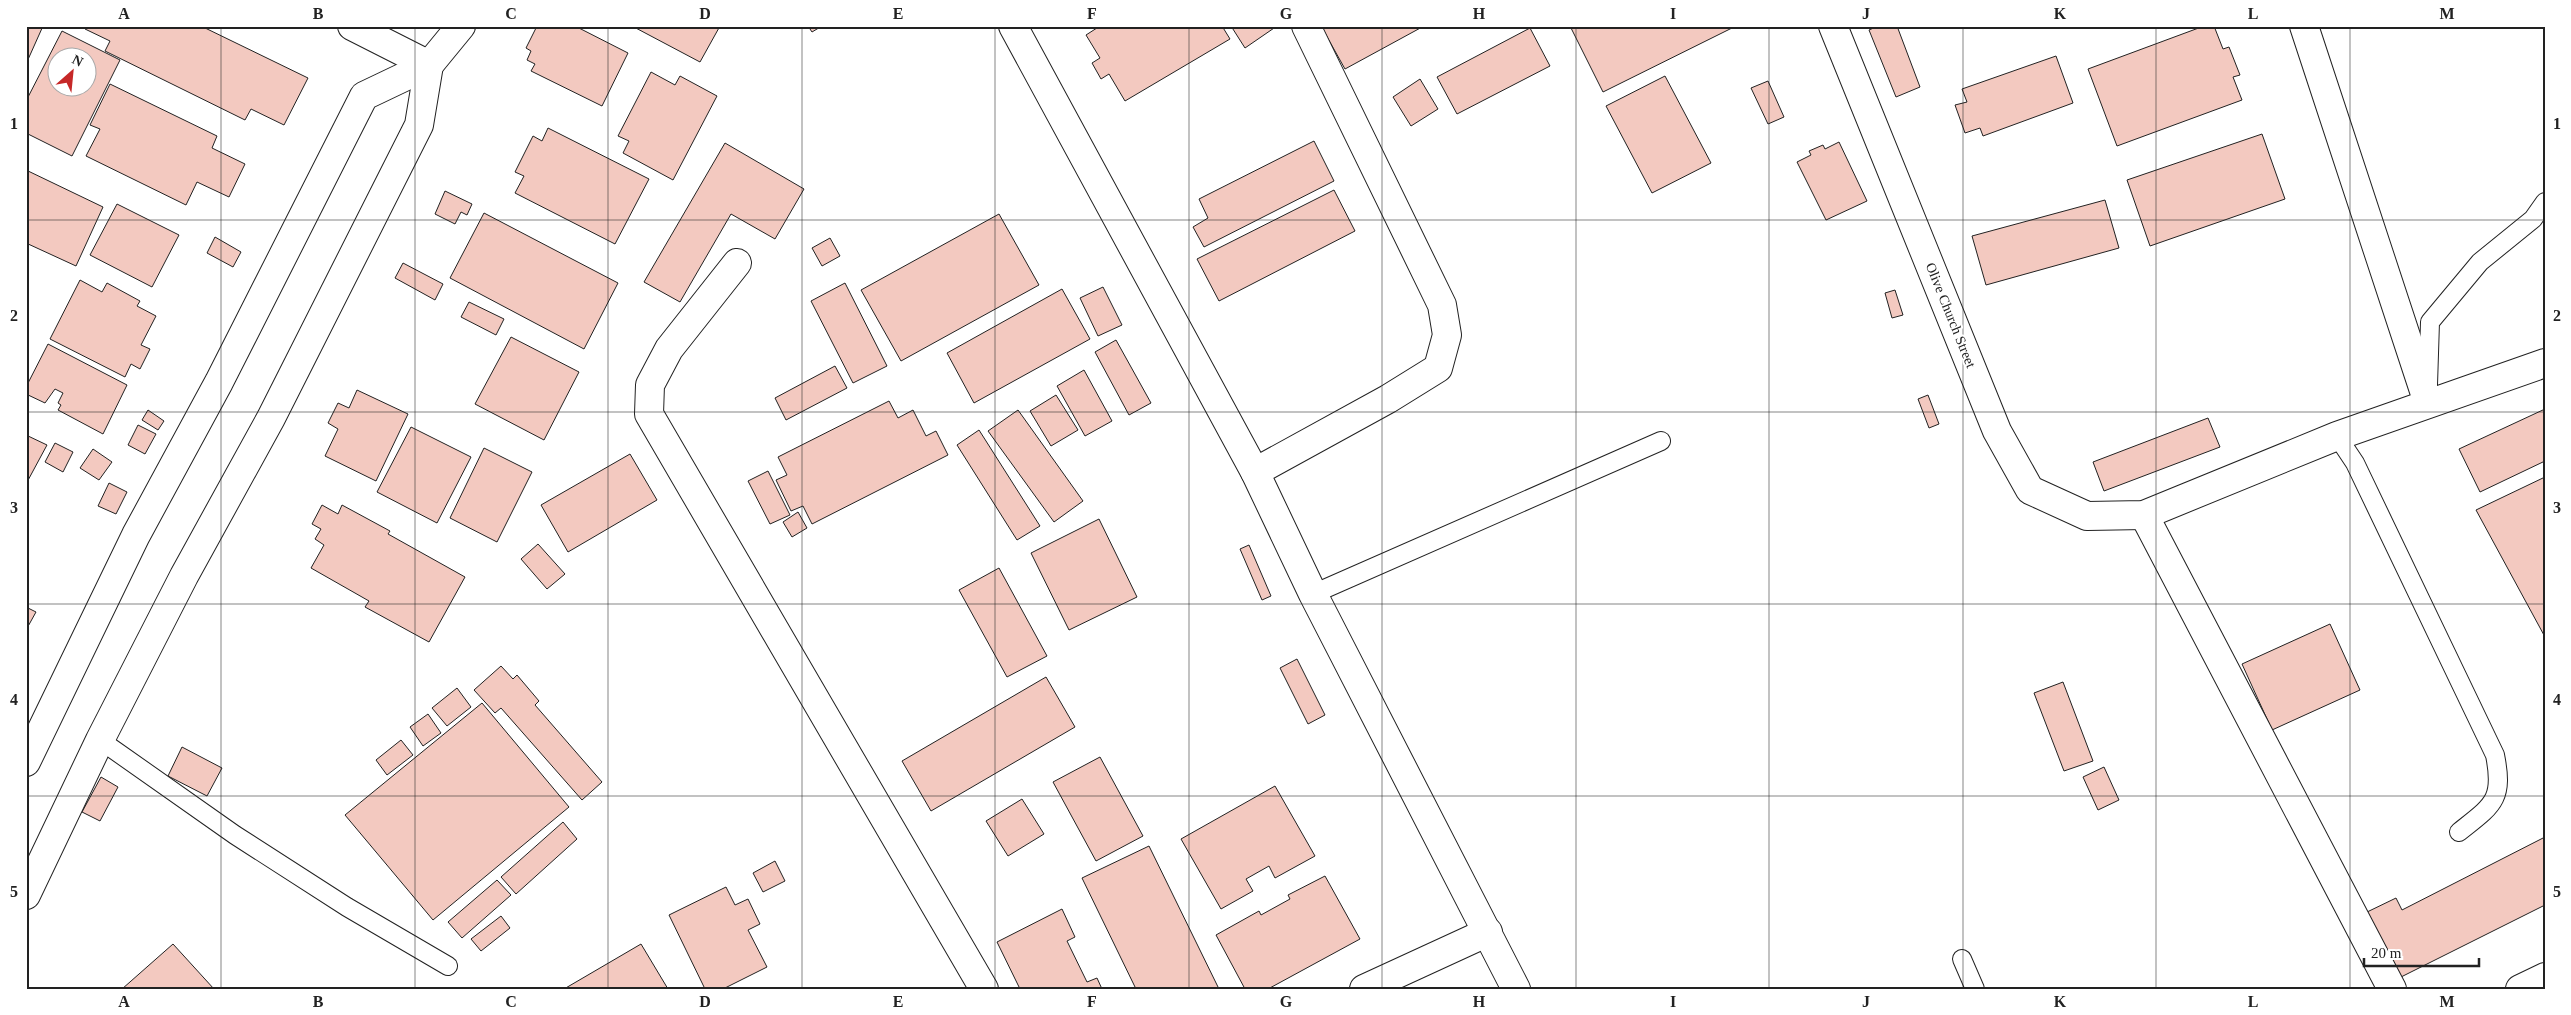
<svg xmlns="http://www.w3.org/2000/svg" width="2571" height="1015" font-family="'Times New Roman',serif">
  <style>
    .building { fill: #f3c9c0; stroke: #222; fill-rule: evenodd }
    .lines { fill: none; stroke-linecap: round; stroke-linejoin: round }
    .service-casing { stroke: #222; stroke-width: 20 }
    .minor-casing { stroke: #222; stroke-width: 30 }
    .secondary-casing { stroke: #222; stroke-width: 30 }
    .service { stroke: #fff; stroke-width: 18 }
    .minor { stroke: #fff; stroke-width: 28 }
    .secondary { stroke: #fff; stroke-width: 28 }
    .grid { fill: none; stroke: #222; stroke-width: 1; stroke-opacity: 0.55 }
    .labels { text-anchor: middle; stroke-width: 4; stroke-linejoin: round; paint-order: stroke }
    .street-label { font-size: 14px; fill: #222; stroke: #fff }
    .neatline { fill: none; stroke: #222; stroke-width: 2 }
    .grid-label { font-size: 16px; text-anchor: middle; font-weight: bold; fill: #222 }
  </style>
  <rect width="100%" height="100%" fill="#fff"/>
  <g class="building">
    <polygon points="26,26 43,26 26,64"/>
    <polygon points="86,26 201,26 308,78 284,125 251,109 245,120 105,51 110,41 85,29"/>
    <polygon points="537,26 553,28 554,26 575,26 628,53 602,106 531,71 535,64 527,60 531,51 526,48"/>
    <polygon points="632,26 720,26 700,62"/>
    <polygon points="808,26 822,26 812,32"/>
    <polygon points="1100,26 1222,26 1230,39 1125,101 1109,74 1101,79 1092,63 1100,58 1086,35"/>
    <polygon points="1231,26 1277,26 1245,48"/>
    <polygon points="1321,26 1424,26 1345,69"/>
    <polygon points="1570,26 1736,26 1603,92"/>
    <polygon points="1878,26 1897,26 1920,87 1896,97 1869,30"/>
    <polygon points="2204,26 2214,26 2223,49 2229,47 2240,75 2233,77 2242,100 2117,146 2088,69"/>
    <polygon points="1530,28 1550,66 1457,114 1437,77"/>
    <path d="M62 31 120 60 72 156 26 133V101ZM58 58H88V88H58Z"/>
    <polygon points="2056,56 2073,103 1983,136 1980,128 1965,133 1955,105 1967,102 1962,89"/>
    <polygon points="651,72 675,85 680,76 717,96 673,180 623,153 629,141 618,136"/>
    <polygon points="1665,76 1711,163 1652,193 1606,106"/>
    <polygon points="1420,79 1438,109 1411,126 1393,97"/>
    <polygon points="1768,81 1784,117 1768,124 1751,88"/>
    <polygon points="110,84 217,136 212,148 245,164 229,197 197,182 186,205 86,156 100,129 90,125"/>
    <polygon points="548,128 649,179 615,244 515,193 524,176 515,172 533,136 542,141"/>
    <polygon points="2262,134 2285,199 2150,246 2127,180"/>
    <polygon points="1314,141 1334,181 1204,247 1193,227 1208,218 1199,199"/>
    <polygon points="1839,142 1867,201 1826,220 1797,162 1811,155 1809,151 1823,145 1825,149"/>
    <polygon points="725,143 804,189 775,239 731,214 680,302 644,282"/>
    <polygon points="26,170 103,207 76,266 26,243"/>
    <polygon points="1334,190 1355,231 1219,301 1197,259"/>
    <polygon points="445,191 472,204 467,215 461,212 455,224 435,214"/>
    <polygon points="2105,200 2119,248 1986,285 1972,236"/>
    <polygon points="117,204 179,235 152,287 90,255"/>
    <polygon points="484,213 618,283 584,349 450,278"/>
    <polygon points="999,214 1039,285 901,361 861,290"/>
    <polygon points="215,237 241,252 233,267 207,253"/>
    <polygon points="830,238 840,256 822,266 812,248"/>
    <polygon points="403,263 443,284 435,300 395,278"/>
    <polygon points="80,280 102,292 107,283 140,301 137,306 156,316 141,345 150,349 140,369 131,364 125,377 50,339"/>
    <polygon points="845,283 887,366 853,383 811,301"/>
    <polygon points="1103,287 1122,325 1098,336 1080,298"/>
    <polygon points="1062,289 1090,339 974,403 947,353"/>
    <polygon points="1895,290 1903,315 1892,318 1885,293"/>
    <polygon points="469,302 504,319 496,335 461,317"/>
    <polygon points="511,337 579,372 544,440 475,404"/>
    <polygon points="1116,340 1151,403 1129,415 1095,352"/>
    <polygon points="48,344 127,385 103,434 58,410 61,405 58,403 63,393 55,389 45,403 26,394 26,387"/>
    <polygon points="835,366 847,388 786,420 775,398"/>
    <polygon points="1084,370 1112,421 1085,436 1057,386"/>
    <polygon points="357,390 408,414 376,481 325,456 338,429 328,423 338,403 349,408"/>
    <polygon points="1056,395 1078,430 1051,446 1030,411"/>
    <polygon points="1928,395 1939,424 1929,428 1918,399"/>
    <polygon points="889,401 898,418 913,410 926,436 936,431 948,455 812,524 803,506 791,511 776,480 787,475 778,457"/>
    <polygon points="2545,409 2545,461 2480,492 2459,449"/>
    <polygon points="148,410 164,421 158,430 142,420"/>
    <polygon points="1018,410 1083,501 1054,522 988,431"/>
    <polygon points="2208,418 2220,447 2104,491 2093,462"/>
    <polygon points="138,425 156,434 145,454 128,445"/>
    <polygon points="411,427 471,457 437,523 377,492"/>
    <polygon points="979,430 1040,526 1017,540 957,445"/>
    <polygon points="26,435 47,445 26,484"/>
    <polygon points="55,443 73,452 63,472 45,462"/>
    <polygon points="484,448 532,472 497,542 450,518"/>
    <polygon points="93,449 112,462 99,480 80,468"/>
    <polygon points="630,454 657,500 568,552 541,505"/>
    <polygon points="768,471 790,515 770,524 748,481"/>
    <polygon points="2545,477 2545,637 2476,510"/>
    <polygon points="109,483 127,492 116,514 98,506"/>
    <polygon points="322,505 338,514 342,505 390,531 388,534 465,577 429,642 365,607 369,601 311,568 324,545 315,539 321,529 312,524"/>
    <polygon points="798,512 807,528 792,537 783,522"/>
    <polygon points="1099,519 1137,597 1069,630 1031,553"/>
    <polygon points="538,544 565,574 547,589 521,559"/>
    <polygon points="1249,545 1271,596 1262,600 1240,549"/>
    <polygon points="999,568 1047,656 1007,677 959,590"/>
    <polygon points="26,607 36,612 26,630"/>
    <polygon points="2330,624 2360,690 2272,730 2242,664"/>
    <polygon points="1297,659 1325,715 1308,724 1280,668"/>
    <polygon points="501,666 513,679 517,675 539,701 535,705 602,782 582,800 501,708 495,713 474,690"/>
    <polygon points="1046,677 1075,727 931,811 902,761"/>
    <polygon points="2063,682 2093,761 2064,771 2034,693"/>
    <polygon points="457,688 471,707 447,726 432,708"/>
    <polygon points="482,703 569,807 433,920 345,815"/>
    <polygon points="428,714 441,733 423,746 410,727"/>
    <polygon points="401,740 413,755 387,775 376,760"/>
    <polygon points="182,747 222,768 207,796 168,776"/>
    <polygon points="1100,757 1143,836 1096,861 1053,782"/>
    <polygon points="2104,767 2119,800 2098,810 2083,777"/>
    <polygon points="101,777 118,787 100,821 82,812"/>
    <polygon points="1275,786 1315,856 1275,878 1269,866 1246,879 1253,891 1221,909 1181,839"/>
    <polygon points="1022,799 1044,834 1008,856 986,821"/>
    <polygon points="563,822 577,839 516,894 501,877"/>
    <polygon points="2545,837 2545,905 2399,978 2365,913 2396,898 2402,910"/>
    <polygon points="1149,846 1219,989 1136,989 1082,878"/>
    <polygon points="775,861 785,881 763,892 753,873"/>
    <polygon points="1325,876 1360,939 1268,989 1245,989 1216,935 1259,911 1261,915 1290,899 1288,895"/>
    <polygon points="497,880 511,895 462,938 448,922"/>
    <polygon points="726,887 735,905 748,899 760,924 748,930 767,967 723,989 705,989 669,915"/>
    <polygon points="1062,909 1075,937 1067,941 1087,982 1097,978 1102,989 1020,989 997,942"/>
    <polygon points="501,916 510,928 481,951 471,939"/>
    <polygon points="173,944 214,989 122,989"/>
    <polygon points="641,944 668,989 564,989"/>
  </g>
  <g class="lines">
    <g class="service-casing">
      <g id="service">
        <polyline points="2428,385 2430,322 2480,262 2533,219 2545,202"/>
        <path d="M2337 436 2355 463 2495 755C2504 800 2493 805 2459 832"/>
        <polyline points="1313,594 1661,441"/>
        <polyline points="100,740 235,835 347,907 448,966"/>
        <polyline points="1962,959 1975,989"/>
      </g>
    </g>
    <g class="minor-casing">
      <g id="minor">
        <polyline points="352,26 429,65"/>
        <polyline points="1013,26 1255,472 1313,594 1516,989"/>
        <polyline points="1833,26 1997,431 2030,490 2087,516 2144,515 2337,436 2545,363"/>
        <polyline points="2304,26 2428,403"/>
        <polyline points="737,263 669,349 650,385 649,414 984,989"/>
        <polyline points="1255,472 1388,399 1438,368 1447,335 1442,305 1306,26"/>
        <polyline points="2144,515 2392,989"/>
        <polyline points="26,762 136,535 219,382 364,96 429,65 461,26"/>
        <polyline points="26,895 100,740 184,576 271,418 419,125 429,65"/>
        <polyline points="1364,989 1488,932"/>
      </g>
    </g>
    <g class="secondary-casing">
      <polyline id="secondary" points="2520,989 2545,977"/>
    </g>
    <use href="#service" class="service"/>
    <use href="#minor" class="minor"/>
    <use href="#secondary" class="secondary"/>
  </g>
  <path class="grid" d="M221 26V989M415 26V989M608 26V989M802 26V989M995 26V989M1189 26V989M1382 26V989M1576 26V989M1769 26V989M1963 26V989M2156 26V989M2350 26V989M26 220H2545M26 412H2545M26 604H2545M26 796H2545"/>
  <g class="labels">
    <g class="street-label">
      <text transform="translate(1951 315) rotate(68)" y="5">Olive Church Street</text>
    </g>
  </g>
  <rect width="2571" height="1015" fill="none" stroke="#ffffff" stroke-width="55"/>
  <g transform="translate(72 72) rotate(27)"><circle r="24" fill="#ffffff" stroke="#a7a7a7"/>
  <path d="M0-4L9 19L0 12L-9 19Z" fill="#c62828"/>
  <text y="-8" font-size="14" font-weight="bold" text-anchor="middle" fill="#222222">N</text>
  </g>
  <path d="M2364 958v8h115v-8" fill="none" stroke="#222222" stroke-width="2.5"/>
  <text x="2371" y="958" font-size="15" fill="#222222" stroke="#ffffff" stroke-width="4" paint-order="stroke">20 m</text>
  <rect x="28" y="28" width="2516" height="960" class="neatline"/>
  <g class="grid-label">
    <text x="124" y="19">A</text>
    <text x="318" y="19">B</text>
    <text x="511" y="19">C</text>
    <text x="705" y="19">D</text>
    <text x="898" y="19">E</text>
    <text x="1092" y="19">F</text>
    <text x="1286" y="19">G</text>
    <text x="1479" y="19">H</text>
    <text x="1673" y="19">I</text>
    <text x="1866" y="19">J</text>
    <text x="2060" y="19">K</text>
    <text x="2253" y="19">L</text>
    <text x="2447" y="19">M</text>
    <text x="14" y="129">1</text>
    <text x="2557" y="129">1</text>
    <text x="14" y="321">2</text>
    <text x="2557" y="321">2</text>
    <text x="14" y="513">3</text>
    <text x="2557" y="513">3</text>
    <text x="14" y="705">4</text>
    <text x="2557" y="705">4</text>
    <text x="14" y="897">5</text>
    <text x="2557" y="897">5</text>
    <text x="124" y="1007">A</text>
    <text x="318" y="1007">B</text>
    <text x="511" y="1007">C</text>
    <text x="705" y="1007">D</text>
    <text x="898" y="1007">E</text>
    <text x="1092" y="1007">F</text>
    <text x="1286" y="1007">G</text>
    <text x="1479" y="1007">H</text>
    <text x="1673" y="1007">I</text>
    <text x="1866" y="1007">J</text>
    <text x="2060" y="1007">K</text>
    <text x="2253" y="1007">L</text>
    <text x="2447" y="1007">M</text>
  </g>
</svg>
